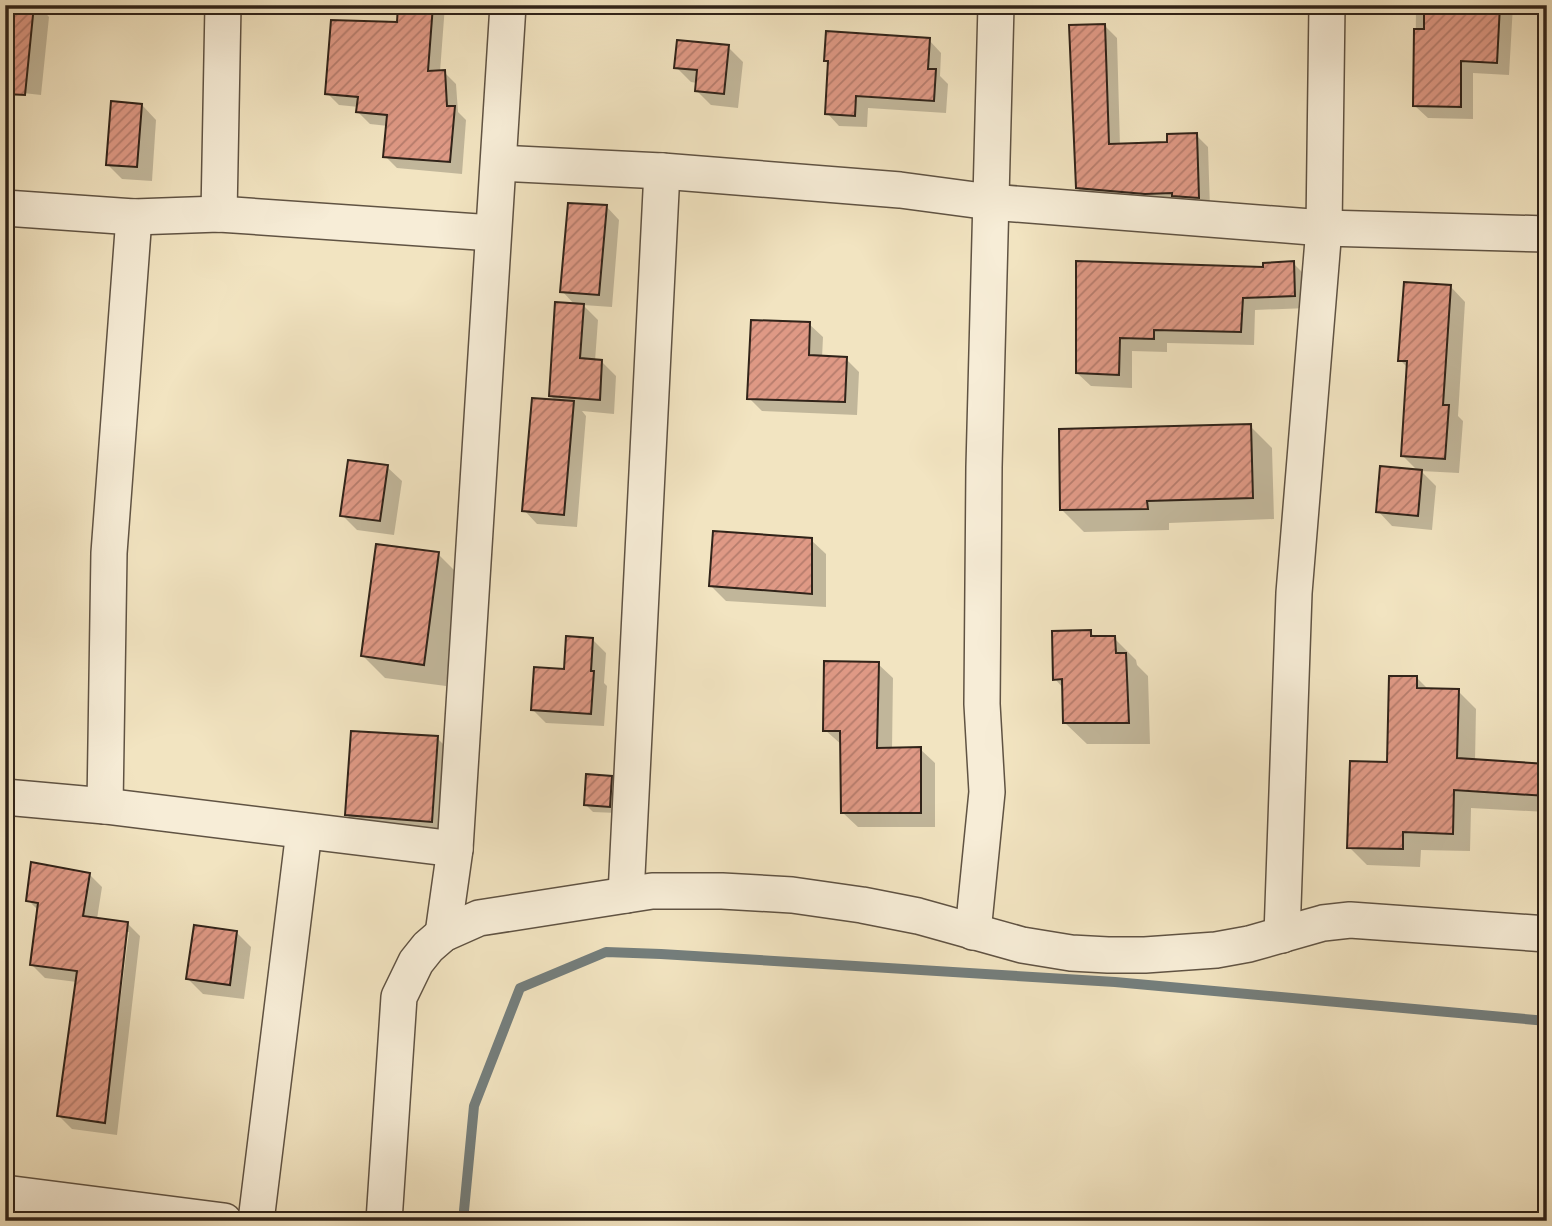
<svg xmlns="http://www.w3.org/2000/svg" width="1552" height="1226" font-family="'IM FELL Great Primer',serif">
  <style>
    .shadow { fill: #0003; fill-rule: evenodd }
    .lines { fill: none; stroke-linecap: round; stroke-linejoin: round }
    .stream { stroke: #747e7c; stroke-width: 10 }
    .building { fill: url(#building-hatch); stroke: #302319; stroke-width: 2 }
    .street-casing { stroke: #605343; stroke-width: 38 }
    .street { stroke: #f7edd7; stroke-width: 35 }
  </style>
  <defs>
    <pattern id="building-hatch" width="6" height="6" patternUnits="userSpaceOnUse" patternTransform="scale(1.75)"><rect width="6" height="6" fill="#df9985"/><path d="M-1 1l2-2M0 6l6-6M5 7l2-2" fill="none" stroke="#b57c6c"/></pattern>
  </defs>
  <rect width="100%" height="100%" fill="#f2e4c1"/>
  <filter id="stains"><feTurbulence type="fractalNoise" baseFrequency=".00286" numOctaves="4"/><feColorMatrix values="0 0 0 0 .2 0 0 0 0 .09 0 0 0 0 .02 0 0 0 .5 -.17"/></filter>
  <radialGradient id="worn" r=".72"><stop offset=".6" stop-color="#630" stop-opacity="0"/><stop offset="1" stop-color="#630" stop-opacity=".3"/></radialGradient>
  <g class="shadow">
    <polygon points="5,5 38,5 49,17 41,95 5,91"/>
    <polygon points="400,5 445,5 440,72 444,72 456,84 458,112 466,120 462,174 397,168 385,156 388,126 370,124 358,112 359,107 339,105 327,93 398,24"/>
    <polygon points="1395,5 1513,5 1509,75 1473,73 1473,119 1428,118 1415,106 1416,8"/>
    <polygon points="1105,26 1117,38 1120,146 1169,144 1196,135 1208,147 1210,209 1090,200 1077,188"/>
    <polygon points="929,40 941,53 940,76 948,84 946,113 868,108 867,127 839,126 827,113 830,65 826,60"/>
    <polygon points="728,47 743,62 738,108 711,105 697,91 697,83 691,82 676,67"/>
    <polygon points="142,105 156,120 152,181 122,179 107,164"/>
    <polygon points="606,206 619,220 612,307 583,305 598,320 595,361 602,362 616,376 614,414 582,411 586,416 577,527 537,524 524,510 556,401 551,396 575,305 562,291"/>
    <polygon points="1078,263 1264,268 1293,263 1307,277 1308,308 1255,310 1254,345 1167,343 1167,352 1132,351 1132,388 1091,386 1077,373"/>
    <polygon points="1451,287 1465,302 1458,416 1463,421 1459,473 1421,471 1436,486 1432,530 1392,526 1378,511 1418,471 1403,456 1408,368 1400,360"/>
    <polygon points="809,324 823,337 822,358 846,359 859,372 857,415 762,411 749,398"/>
    <polygon points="1250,426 1272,448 1274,519 1169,523 1169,530 1084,532 1062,510"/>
    <polygon points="387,467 402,481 394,535 357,530 342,515"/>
    <polygon points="811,540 826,554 826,607 726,601 711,586"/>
    <polygon points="438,554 460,576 446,686 385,678 363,656"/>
    <polygon points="1090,632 1096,638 1114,638 1136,660 1137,665 1148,676 1150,744 1087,744 1065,723 1064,689 1055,679"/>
    <polygon points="593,640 606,653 604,683 607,686 604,726 546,723 532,709"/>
    <polygon points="878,664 893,678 892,749 920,749 935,763 935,827 858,827 843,813 842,745 825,730"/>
    <polygon points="1417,678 1429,690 1458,691 1476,709 1475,761 1547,766 1547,812 1471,808 1470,851 1421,850 1420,867 1367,865 1349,847 1389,764"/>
    <polygon points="437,738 459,760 453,843 369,837 347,815"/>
    <polygon points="611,777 618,784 617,813 593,812 586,805"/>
    <path d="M89 874 102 887 97 919 127 923 140 936 117 1135 72 1129 59 1116 77 982 45 978 32 965 39 911 28 900ZM125 932H129L116 1033H112Z"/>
    <polygon points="236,932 251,947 244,999 203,994 188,979"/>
  </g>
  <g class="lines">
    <polyline class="stream" points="463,1221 474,1106 520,988 606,952 661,954 1115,982 1547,1021"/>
  </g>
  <g class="building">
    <polygon points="5,5 34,5 25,95 5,94"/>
    <polygon points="398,5 433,5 428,71 445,70 447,106 455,106 450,162 383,157 387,115 356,112 358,97 325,94 331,20 397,22"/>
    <polygon points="1424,5 1500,5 1497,63 1461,61 1461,107 1413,106 1414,29 1424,29"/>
    <polygon points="1105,24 1109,144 1167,142 1167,134 1197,133 1199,198 1172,196 1172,193 1145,194 1076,188 1069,25"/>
    <polygon points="826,31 930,38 928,69 936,69 934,101 856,96 855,116 825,114 828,61 824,61"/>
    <polygon points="677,40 729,45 724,94 695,91 697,70 674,68"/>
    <polygon points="111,101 142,104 137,167 106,165"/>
    <polygon points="568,203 607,205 599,295 560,292"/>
    <polygon points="1076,261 1263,267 1263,263 1294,261 1295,296 1243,298 1241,332 1154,330 1154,339 1120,338 1119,375 1076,373"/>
    <polygon points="1404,282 1451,285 1443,405 1449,405 1445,459 1401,456 1407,361 1398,361"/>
    <polygon points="555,302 584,304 580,358 602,360 600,400 549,396"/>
    <polygon points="751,320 810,322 809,355 847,357 845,402 747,399"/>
    <polygon points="532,398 574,401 564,515 522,511"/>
    <polygon points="1251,424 1253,498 1147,501 1148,509 1060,510 1059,429"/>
    <polygon points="348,460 388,465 380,521 340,516"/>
    <polygon points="1380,466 1422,470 1418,516 1376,512"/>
    <polygon points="713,531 812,538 812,594 709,586"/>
    <polygon points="376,544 439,552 424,665 361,656"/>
    <polygon points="1091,630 1091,636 1115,636 1116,653 1126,653 1129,723 1063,723 1062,679 1053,680 1052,631"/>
    <polygon points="566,636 593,638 591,671 594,671 591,714 531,710 534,667 564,669"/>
    <polygon points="824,661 879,662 877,748 921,747 921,813 841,813 840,731 823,731"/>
    <polygon points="1389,676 1417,676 1417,688 1459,689 1457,758 1547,764 1547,796 1454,790 1453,834 1403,832 1403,849 1347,848 1350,761 1387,762"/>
    <polygon points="351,731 438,736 432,822 345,815"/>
    <polygon points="586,774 612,776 610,807 584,805"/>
    <polygon points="31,862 90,873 83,916 128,922 105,1123 57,1116 77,971 30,965 38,903 26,901"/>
    <polygon points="194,925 237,931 230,985 186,979"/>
  </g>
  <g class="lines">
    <g class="street-casing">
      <g id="street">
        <polyline points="499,163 662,171 900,190 990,202 1324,228 1547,234"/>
        <polyline points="5,208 134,217 219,214 493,233"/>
        <polyline points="219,214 223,5"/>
        <polyline points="5,797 105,806 455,849"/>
        <polyline points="105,806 109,553 134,217"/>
        <polyline points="626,895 662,171"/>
        <polyline points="973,932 987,792 982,704 984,467 996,5"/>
        <polyline points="443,934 455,849 508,5"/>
        <polyline points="1282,935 1294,593 1324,228 1327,5"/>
        <polyline points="5,1193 224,1221"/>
        <polyline points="256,1221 304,831"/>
        <polyline points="384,1221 399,997 416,962 428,947 443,934 479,918 652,891 722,891 792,895 862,905 918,916 1022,945 1071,953 1108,955 1145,955 1216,950 1249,944 1323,923 1350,920 1547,934"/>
      </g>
    </g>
    <use href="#street" class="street"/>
  </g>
  <rect width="1552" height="1226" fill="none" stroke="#f2e4c1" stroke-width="28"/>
  <rect x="7" y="7" width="1538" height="1212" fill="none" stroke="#302319" stroke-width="3.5"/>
  <rect x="14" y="14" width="1524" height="1198" fill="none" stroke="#302319" stroke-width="2"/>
  <rect width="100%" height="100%" filter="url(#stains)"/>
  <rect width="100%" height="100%" fill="url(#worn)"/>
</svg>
